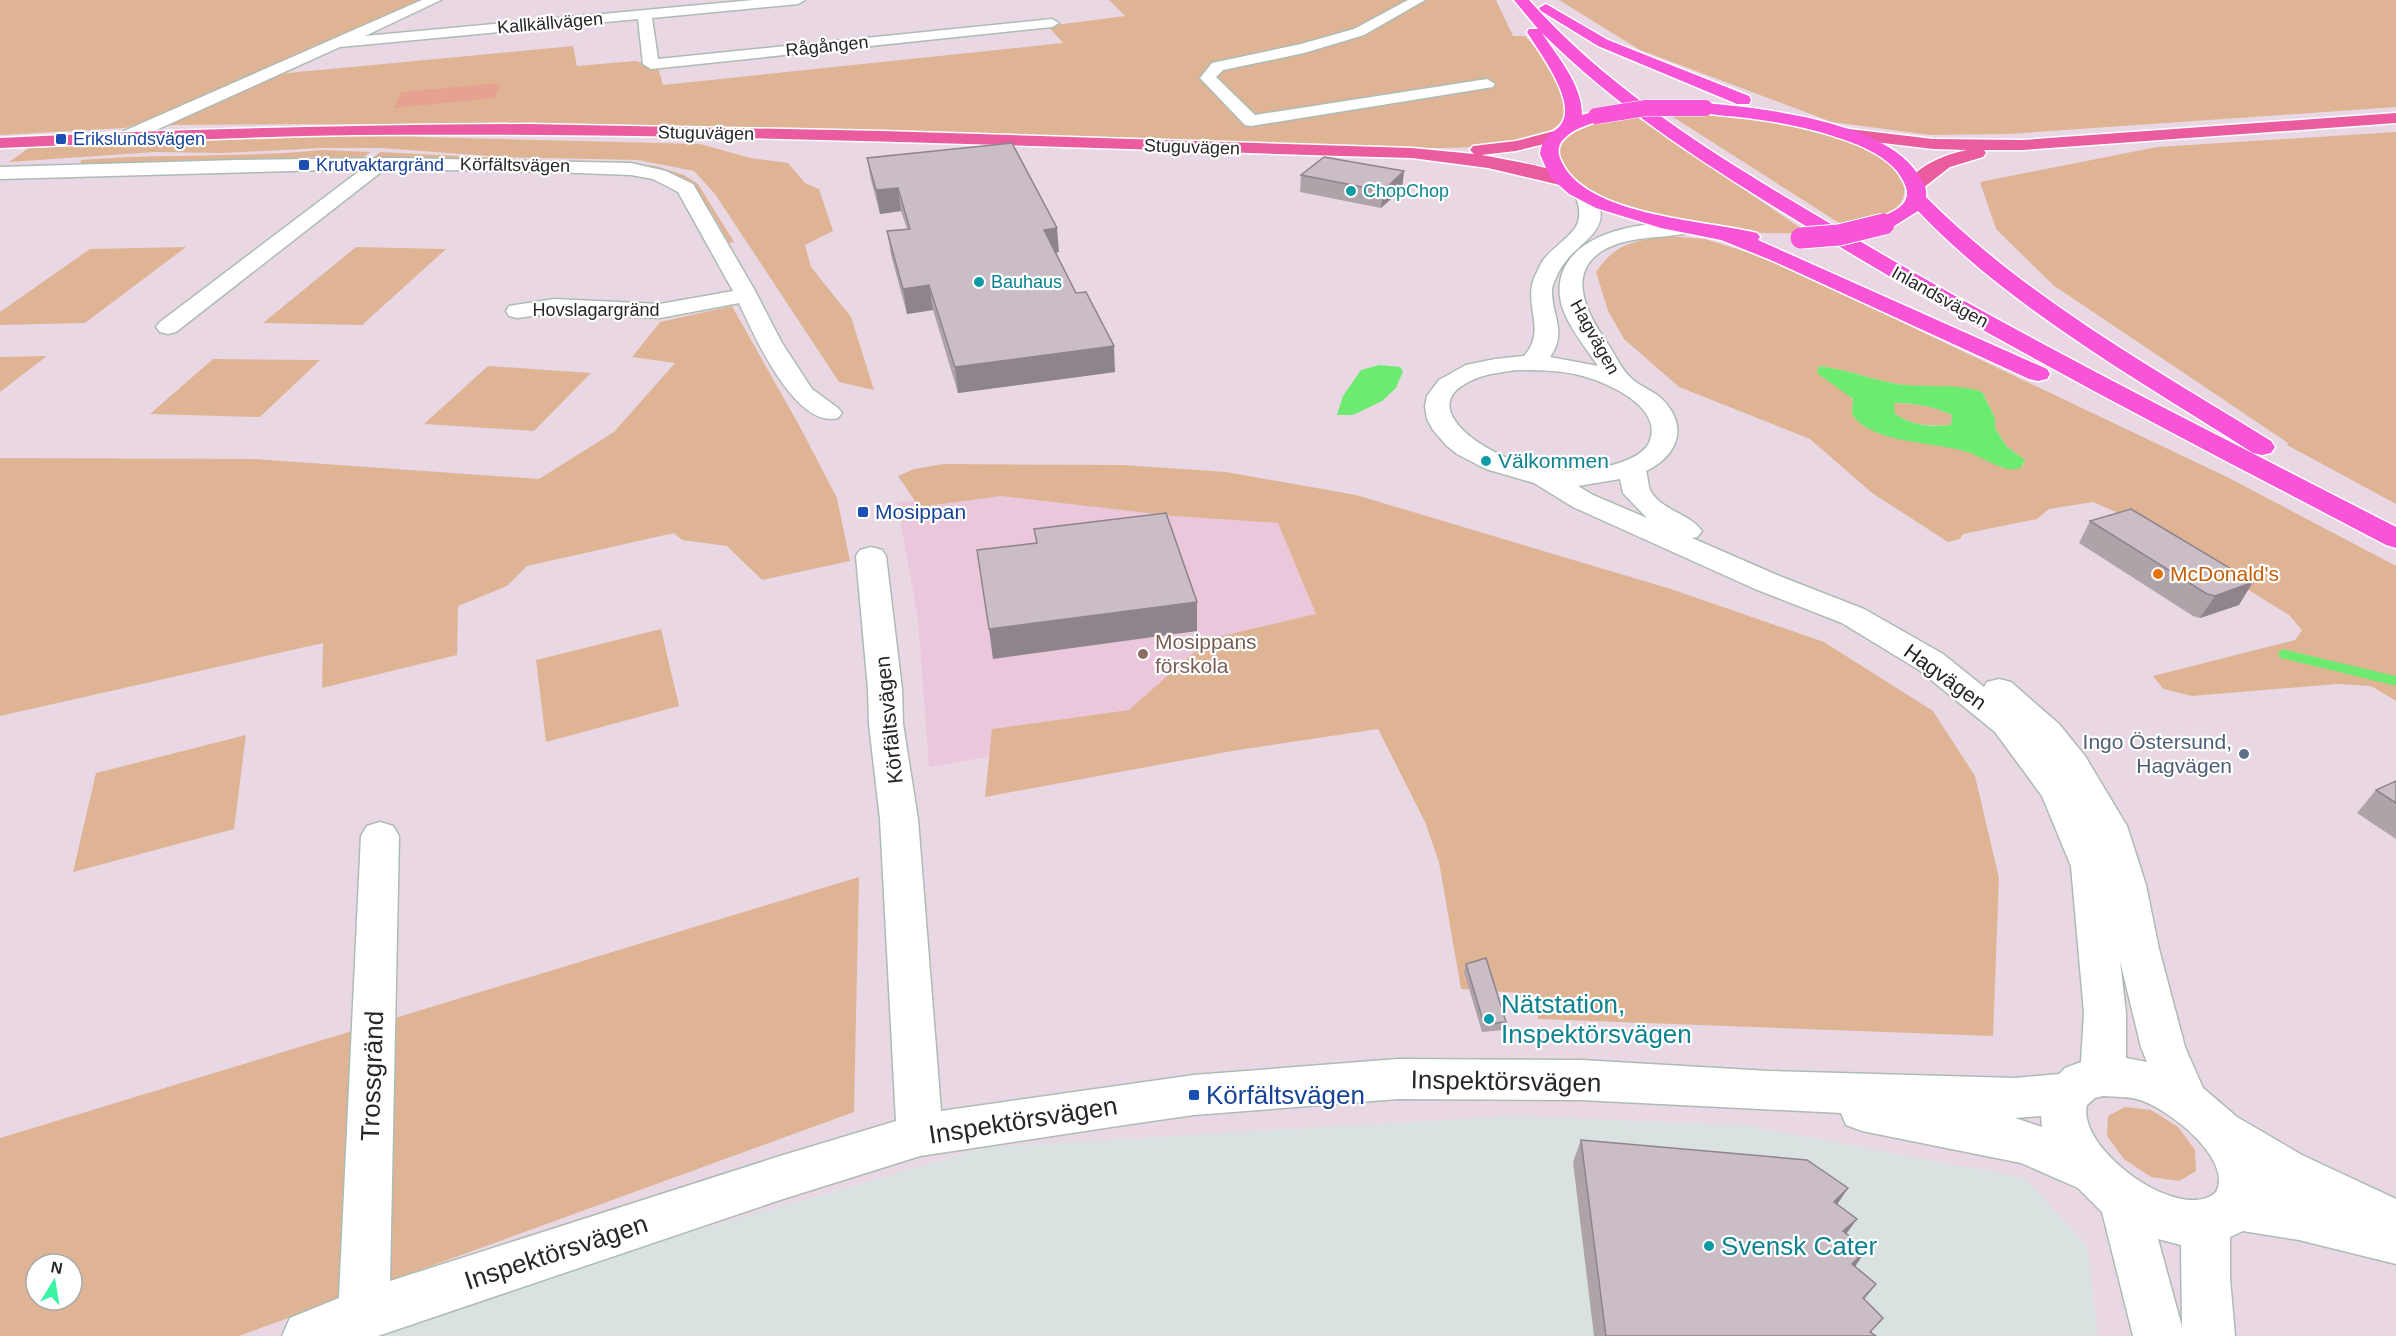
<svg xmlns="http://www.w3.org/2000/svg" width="2396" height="1336" font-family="Helvetica,sans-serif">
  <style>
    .industrial { fill: #d9e1e1 }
    .education { fill: #ebc7db }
    .green { fill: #dfb495; fill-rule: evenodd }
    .pitch { fill: #e6a191 }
    .water { fill: #6dea70; fill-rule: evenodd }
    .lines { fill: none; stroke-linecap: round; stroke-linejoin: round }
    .stream { stroke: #6dea70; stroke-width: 9 }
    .minor-casing { stroke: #adbbb5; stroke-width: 3 }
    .major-casing { stroke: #fff; stroke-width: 3 }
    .highway-casing { stroke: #fff; stroke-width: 3 }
    .minor { fill: #fff; fill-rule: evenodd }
    .major { fill: #eb5b9f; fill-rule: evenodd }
    .highway { fill: #f854d8; fill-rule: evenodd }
    .highway-bridge-far1-casing { stroke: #fff; stroke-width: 17; stroke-linecap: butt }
    .highway-bridge-casing { stroke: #fff; stroke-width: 23; stroke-linecap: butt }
    .highway-bridge-far1 { stroke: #f854d8; stroke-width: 16 }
    .highway-bridge { stroke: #f854d8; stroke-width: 21 }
    .wall { fill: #afa3aa }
    .shaded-wall { fill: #8e848b }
    .building { fill: #cbbdc6; stroke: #8e848b; stroke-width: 1.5 }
    .transit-dot { fill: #1a4fb4; stroke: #fff; stroke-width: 2 }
    .culture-dot { fill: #0f9aa8; stroke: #fff; stroke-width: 2 }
    .food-dot { fill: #e8710a; stroke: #fff; stroke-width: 2 }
    .education-dot { fill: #8d6e63; stroke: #fff; stroke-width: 2 }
    .service-dot { fill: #5c6f8a; stroke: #fff; stroke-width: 2 }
    .labels { text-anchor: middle; stroke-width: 4.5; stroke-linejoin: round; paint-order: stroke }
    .far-street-label { font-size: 18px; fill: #272727; stroke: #fff }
    .far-transit-label { font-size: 18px; fill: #164399; stroke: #fff; text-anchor: start }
    .far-culture-label { font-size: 18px; fill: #0d838f; stroke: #fff; text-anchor: start }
    .culture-label { font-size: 21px; fill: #0d838f; stroke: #fff; text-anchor: start }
    .transit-label { font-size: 21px; fill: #164399; stroke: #fff; text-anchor: start }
    .food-label { font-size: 21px; fill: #c56008; stroke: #fff; text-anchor: start }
    .education-label { font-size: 21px; fill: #785e54; stroke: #fff; text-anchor: start }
    .street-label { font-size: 21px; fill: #272727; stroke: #fff }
    .service-label { font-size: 21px; fill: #4e5e75; stroke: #fff; text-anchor: end }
    .near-culture-label { font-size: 26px; fill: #0d838f; stroke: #fff; text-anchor: start }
    .near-street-label { font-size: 26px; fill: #272727; stroke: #fff }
    .near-transit-label { font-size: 26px; fill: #164399; stroke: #fff; text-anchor: start }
  </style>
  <rect width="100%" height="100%" fill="#e9d8e4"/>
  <polygon class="industrial" points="1513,1116 1744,1125 2025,1178 2087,1246 2098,1336 375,1336 537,1276 988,1147"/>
  <polygon class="education" points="1003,493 1311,507 1378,689 929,767 918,619 897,502"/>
  <g class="green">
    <polygon points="0,0 431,0 140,124 125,128 0,135"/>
    <path d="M1109 0H1496L1513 36H1525C1537 49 1564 84 1567 101 1576 156 1429 147 1396 148 987 135 577 121 167 125L277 74 573 46 577 66 635 61 658 67 663 85 1063 43 1048 26 1125 16Z"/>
    <polygon points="1559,0 2396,0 2396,107 2008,134 1930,135 1832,122 1640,50"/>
    <path d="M1662 110C1685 111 1708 110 1731 113 1769 116 1898 142 1904 187 1908 215 1866 222 1847 228Z"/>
    <path d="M1631 113 1808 233C1770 234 1731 233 1694 226 1672 222 1634 213 1614 204 1592 194 1529 159 1571 132 1589 121 1610 117 1631 113Z"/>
    <polygon points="2396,132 2396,504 2287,445 2288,443 2053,285 1996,229 1980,182 2157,147"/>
    <polygon points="383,133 422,137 700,144 750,158 788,163 805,183 819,189 833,231 805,245 811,267 851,317 874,390 839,382 715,194 694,171 638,160 502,157 381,148 322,148 223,153 155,152 9,162 33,145 92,142 89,145 137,143 149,139"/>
    <path d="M322 150 371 152 362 158 306 157 300 160 80 166 81 160C162 153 242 158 322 150Z"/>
    <path d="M380 152 656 166 684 175 698 184 734 242 729 243C715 218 703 194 678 177L370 160Z"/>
    <path d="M1665 236 1705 239 1769 259 2227 477 2396 566V701L2371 686 2338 684 2192 696 2163 689 2153 676 2295 640 2302 630 2289 615 2141 523 2093 502 2049 509 2037 519 1963 534 1960 539 1948 542 1872 493 1810 439 1679 387 1624 339 1608 311 1596 272C1616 243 1632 242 1665 236ZM1819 366C1846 369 1870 379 1897 384 1926 389 1954 386 1982 392L1995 418V428L2006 446 2025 460 2023 466 2003 468 1979 455 1958 449 1896 437 1852 414 1853 400Z"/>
    <polygon points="186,247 85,323 0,325 0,312 90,249"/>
    <polygon points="356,247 446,249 362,325 263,323"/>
    <polygon points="732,306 800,427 837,498 850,561 762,580 727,546 682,540 674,533 527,566 507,586 458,606 457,655 322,688 323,643 0,716 0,458 254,459 539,479 614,432 675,363 632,357 660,322"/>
    <polygon points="47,356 0,392 0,357"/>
    <polygon points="213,359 320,360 260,417 150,414"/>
    <polygon points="488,366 591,373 534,431 424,424"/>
    <path d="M1893 403C1915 403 1933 406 1952 415L1951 425C1930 426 1913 426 1895 414Z"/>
    <polygon points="943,464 1123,465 1226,472 1356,495 1671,589 1824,642 1933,711 1975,776 1999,878 1993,1036 1538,1019 1535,994 1461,989 1439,862 1425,822 1378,729 1238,750 985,797 992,729 1129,710 1209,639 1316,614 1278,523 1174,516 1001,496 919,507 898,476 914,469"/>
    <polygon points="661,629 679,706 546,742 536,660"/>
    <polygon points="246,735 234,829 73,872 96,773"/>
    <path d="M859 877 854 1112 239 1336H0V1138ZM36 1264H72V1300H36Z"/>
    <polygon points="2125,1107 2151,1110 2178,1127 2195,1150 2196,1171 2179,1181 2151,1177 2124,1159 2107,1136 2108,1116"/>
  </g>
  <polygon class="pitch" points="500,83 495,98 394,108 401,92"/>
  <g class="water">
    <polygon points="1379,365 1400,367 1403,371 1396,388 1382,401 1353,415 1337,415 1343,396 1361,370"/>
    <path d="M1819 366C1846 369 1870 379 1897 384 1923 388 1960 383 1982 392L1995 418V428L2006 446 2025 460C2023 465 2021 469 2016 469 2003 472 1977 454 1964 451 1933 442 1870 443 1852 414L1853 399 1817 373ZM1894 403C1915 403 1933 406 1952 415L1951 425C1930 427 1913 426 1895 414Z"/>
  </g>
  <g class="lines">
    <polyline class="stream" points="2283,654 2396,681"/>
    <g class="minor-casing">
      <g id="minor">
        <polygon points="422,0 441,0 365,36 753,0 805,0 798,4 652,18 658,59 1052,19 1059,23 1052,27 651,69 643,64 638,19 340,47 136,139 124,139 121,135 124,131"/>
        <polygon points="1408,0 1425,0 1364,35 1304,53 1223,70 1216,77 1255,115 1487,79 1495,84 1493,87 1251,126 1245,125 1200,78 1212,63 1301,44 1354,29"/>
        <path d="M394 158 631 163 666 171 693 184 754 289 782 343 812 389 838 408 842 413 838 418C795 429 754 335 739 303L660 318 554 313 517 318 509 316 506 311 509 306 554 299 660 304 733 291 678 192 653 179 631 175 552 172 385 169 176 332 168 334 160 332 156 327 160 322 362 169 0 179V167L237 160Z"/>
        <path d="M1585 189 1592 191C1619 231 1576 241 1561 268 1558 273 1553 283 1552 289 1551 315 1568 332 1550 357L1598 366C1585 346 1563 321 1560 297 1554 245 1614 227 1654 224 1667 223 1679 221 1691 224L1694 228 1691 232C1661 240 1630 234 1602 251 1563 276 1591 320 1610 347 1616 357 1622 370 1631 378 1639 386 1652 390 1661 398 1689 425 1679 455 1646 471 1648 477 1648 485 1650 490 1660 510 1689 513 1702 531L1697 537 1692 538 1777 575 1864 609 1943 654 1984 687 1987 682 1999 679 2011 682 2059 724 2085 756 2127 826 2146 885 2159 949 2185 1047 2203 1088 2237 1117 2302 1155 2396 1199V1264L2299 1240 2243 1231 2230 1237V1278L2235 1336H2133L2102 1212 2078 1188 2021 1163 1862 1131 1846 1125 1841 1113 1581 1100 1398 1099 1194 1115 1131 1124 920 1156 780 1200 378 1336H282L290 1318 339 1298 361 836 367 826 380 822 393 826 399 836 390 1281 780 1156 896 1121 880 819 869 724 868 689 856 556 860 550 871 547 882 550 886 556 902 689 903 724 918 819 941 1111 1194 1075 1398 1059 1581 1060 1769 1071 2015 1078 2059 1074 2065 1068 2081 1062 2084 1013 2071 866 2042 796 1995 732 1919 670 1842 623 1755 589 1573 507 1534 483 1486 469 1457 454 1446 445 1433 430 1427 419 1425 407 1427 396 1439 380 1466 365 1495 359 1524 356C1548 330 1522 304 1535 276 1538 271 1540 264 1544 259 1563 236 1590 231 1575 195L1578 191ZM1515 370C1536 370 1558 370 1579 375 1606 382 1665 406 1649 443 1644 453 1629 460 1619 463 1590 473 1553 472 1524 464 1484 453 1404 402 1483 376 1493 373 1505 372 1515 370ZM1620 479 1623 493 1647 518 1593 495 1578 486ZM2120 961 2141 1047 2147 1062 2126 1058V1013ZM2103 1096C2115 1097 2128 1096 2140 1100 2167 1108 2234 1159 2216 1192 2181 1225 2076 1149 2087 1105L2095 1098ZM2041 1116 2042 1127 2015 1118ZM2158 1239 2181 1245 2182 1327Z"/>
      </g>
    </g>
    <g class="major-casing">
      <g id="major">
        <path d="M2396 113V123L2023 150H1984L1986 153 1983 157 1950 167 1923 188H1909L1906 184C1920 164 1944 155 1967 150L1933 149 1841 138 1835 137 1832 133 1835 129 1841 128 1933 139 2023 140Z"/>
        <path d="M529 124 883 131 1412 148 1474 154 1470 150 1473 146 1516 141 1558 130 1564 131 1567 135 1564 139 1516 151 1481 155C1497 158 1566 169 1574 180L1571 184 1564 186 1488 168 1412 158C1060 148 707 132 355 135 236 137 118 143 0 148V138C177 129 353 125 529 124Z"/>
      </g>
    </g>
    <g class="highway-casing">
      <g id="highway">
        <path d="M1514 0H1529C1615 96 1726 162 1836 227 2018 336 2208 430 2396 527V548L2386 545C2198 446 2009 350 1827 239 1727 178 1626 117 1542 33 1558 58 1582 84 1582 115L1596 111 1602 112 1605 116 1602 120C1587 125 1551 135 1560 158 1581 216 1705 220 1757 233L1760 237 1758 240 2047 369 2050 374 2047 379 2038 381 2029 379 1773 261 1721 240 1661 228 1596 208 1569 194 1550 177 1540 154C1543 131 1557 134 1563 121 1574 97 1539 52 1527 32L1529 29H1538Z"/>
        <polygon points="1546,4 1608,40 1749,96 1751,100 1749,104 1737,104 1598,46 1541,11 1539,8"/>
        <path d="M1705 103C1763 108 1888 122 1919 176 1924 183 1927 188 1926 197 2025 297 2153 368 2271 441L2275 447 2271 453 2262 455 2253 453C2140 381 2010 308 1918 211L1891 228H1877L1874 224C1881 213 1900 213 1906 199 1909 191 1905 184 1901 177 1881 141 1793 124 1754 119 1736 116 1717 116 1699 112L1696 108 1699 104Z"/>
      </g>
    </g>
    <use href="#minor" class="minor"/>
    <use href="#major" class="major"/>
    <use href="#highway" class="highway"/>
    <g class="highway-bridge-far1-casing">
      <polyline id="highway-bridge-far1" points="1596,116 1646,108 1705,108"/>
    </g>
    <g class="highway-bridge-casing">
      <polyline id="highway-bridge" points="1801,238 1839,235 1884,224"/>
    </g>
    <use href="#highway-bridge-far1" class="highway-bridge-far1"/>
    <use href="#highway-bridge" class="highway-bridge"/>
  </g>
  <g class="wall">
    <polygon points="867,158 1059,252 1055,253 1115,372 958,393 933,310 907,314 891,255 887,231 907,229 901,211 880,214 871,180"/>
    <polygon points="1404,171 1402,189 1381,208 1300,192 1301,175"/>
    <polygon points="2090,521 2239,605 2200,618 2193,616 2079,543"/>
    <polygon points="2396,781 2396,839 2357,813 2376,790"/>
    <polygon points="1466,964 1506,1022 1504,1030 1482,1032 1464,972"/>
    <polygon points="1581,1140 1848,1188 1837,1204 1846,1234 1866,1250 1855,1267 1876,1284 1864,1300 1872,1333 1876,1336 1594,1336 1573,1162"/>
  </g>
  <g class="shaded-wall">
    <polygon points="1404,171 1402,189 1381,208 1383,191"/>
    <polygon points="898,188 901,211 880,214 876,190"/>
    <polygon points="1057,228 1059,252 1046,254 1044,230"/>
    <polygon points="929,285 933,310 907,314 903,289"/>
    <polygon points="1114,346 1115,372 958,393 955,367"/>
    <polygon points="2253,582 2239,605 2200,618 2215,596"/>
    <polygon points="1197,602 1197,631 993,659 989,629"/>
    <polygon points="1848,1188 1834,1209 1834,1202"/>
    <polygon points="1857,1219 1842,1240 1843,1231"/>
    <polygon points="1866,1250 1852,1271 1852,1264"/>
  </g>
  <g class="building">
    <polygon points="1012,143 1057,228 1044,230 1076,293 1086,292 1114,346 955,367 929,285 903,289 887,231 910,229 898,188 876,190 867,158"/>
    <polygon points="1324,157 1404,171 1383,191 1301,175"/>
    <polygon points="2131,509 2253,582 2215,596 2207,594 2090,521"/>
    <polygon points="1166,513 1197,602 989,629 977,550 1037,543 1034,529"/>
    <polygon points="2396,781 2396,803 2376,790"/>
    <polygon points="1486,958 1506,1022 1484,1024 1466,964"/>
    <polygon points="1581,1140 1807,1160 1848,1188 1834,1202 1857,1219 1843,1231 1866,1250 1852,1264 1876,1284 1863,1298 1883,1318 1870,1332 1876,1336 1606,1336"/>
  </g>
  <g class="transit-dot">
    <rect x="55" y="133" width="12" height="12" rx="3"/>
    <rect x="298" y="159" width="12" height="12" rx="3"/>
    <rect x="857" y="506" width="12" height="12" rx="3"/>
    <rect x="1188" y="1089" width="12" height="12" rx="3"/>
  </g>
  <g class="culture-dot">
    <circle cx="1351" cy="191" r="6"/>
    <circle cx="979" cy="282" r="6"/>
    <circle cx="1486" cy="461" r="6"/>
    <circle cx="1489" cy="1019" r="6"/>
    <circle cx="1709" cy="1246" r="6"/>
  </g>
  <circle class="food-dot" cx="2158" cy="574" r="6"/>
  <circle class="education-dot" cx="1143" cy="654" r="6"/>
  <circle class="service-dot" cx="2244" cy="754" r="6"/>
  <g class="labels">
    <g class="far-street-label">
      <text transform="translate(550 23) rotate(-5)" y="6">Kallkällvägen</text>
      <text transform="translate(827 46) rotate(-6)" y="6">Rågången</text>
      <text transform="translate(706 133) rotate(1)" y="6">Stuguvägen</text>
      <text transform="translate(1192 147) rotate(2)" y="6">Stuguvägen</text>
      <text transform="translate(515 165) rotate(1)" y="6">Körfältsvägen</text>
      <text transform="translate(1940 297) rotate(29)" y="6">Inlandsvägen</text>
      <text x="596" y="316">Hovslagargränd</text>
      <text transform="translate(1595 337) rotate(61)" y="6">Hagvägen</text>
    </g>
    <g class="far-transit-label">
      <text x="73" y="145">Erikslundsvägen</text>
      <text x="316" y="171">Krutvaktargränd</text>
    </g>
    <g class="far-culture-label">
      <text x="1363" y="197">ChopChop</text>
      <text x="991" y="288">Bauhaus</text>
    </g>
    <g class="culture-label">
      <text x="1498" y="468">Välkommen</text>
    </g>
    <g class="transit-label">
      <text x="875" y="519">Mosippan</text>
    </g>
    <g class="food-label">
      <text x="2170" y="581">McDonald's</text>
    </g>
    <g class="education-label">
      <text x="1155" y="649">Mosippans<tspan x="1155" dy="24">förskola</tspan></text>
    </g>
    <g class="street-label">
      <text transform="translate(1945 677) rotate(36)" y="7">Hagvägen</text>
      <text transform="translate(889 720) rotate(-96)" y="7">Körfältsvägen</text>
    </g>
    <g class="service-label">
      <text x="2232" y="749">Ingo Östersund,<tspan x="2232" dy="24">Hagvägen</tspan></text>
    </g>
    <g class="near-culture-label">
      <text x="1501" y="1013">Nätstation,<tspan x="1501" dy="30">Inspektörsvägen</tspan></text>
      <text x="1721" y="1255">Svensk Cater</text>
    </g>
    <g class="near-street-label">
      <text transform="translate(372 1076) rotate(-88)" y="9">Trossgränd</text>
      <text transform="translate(1506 1081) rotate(1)" y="9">Inspektörsvägen</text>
      <text transform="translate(1023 1120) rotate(-9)" y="9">Inspektörsvägen</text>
      <text transform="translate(556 1252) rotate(-18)" y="9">Inspektörsvägen</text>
    </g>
    <g class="near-transit-label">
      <text x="1206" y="1104">Körfältsvägen</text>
    </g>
  </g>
  <g transform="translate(54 1282) rotate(11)"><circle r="28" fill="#ffffff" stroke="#a9a9a9" stroke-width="1.5"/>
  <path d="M0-4.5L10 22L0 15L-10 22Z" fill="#3bf3a5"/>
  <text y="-9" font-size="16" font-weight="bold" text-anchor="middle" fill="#272727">N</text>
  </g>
</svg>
